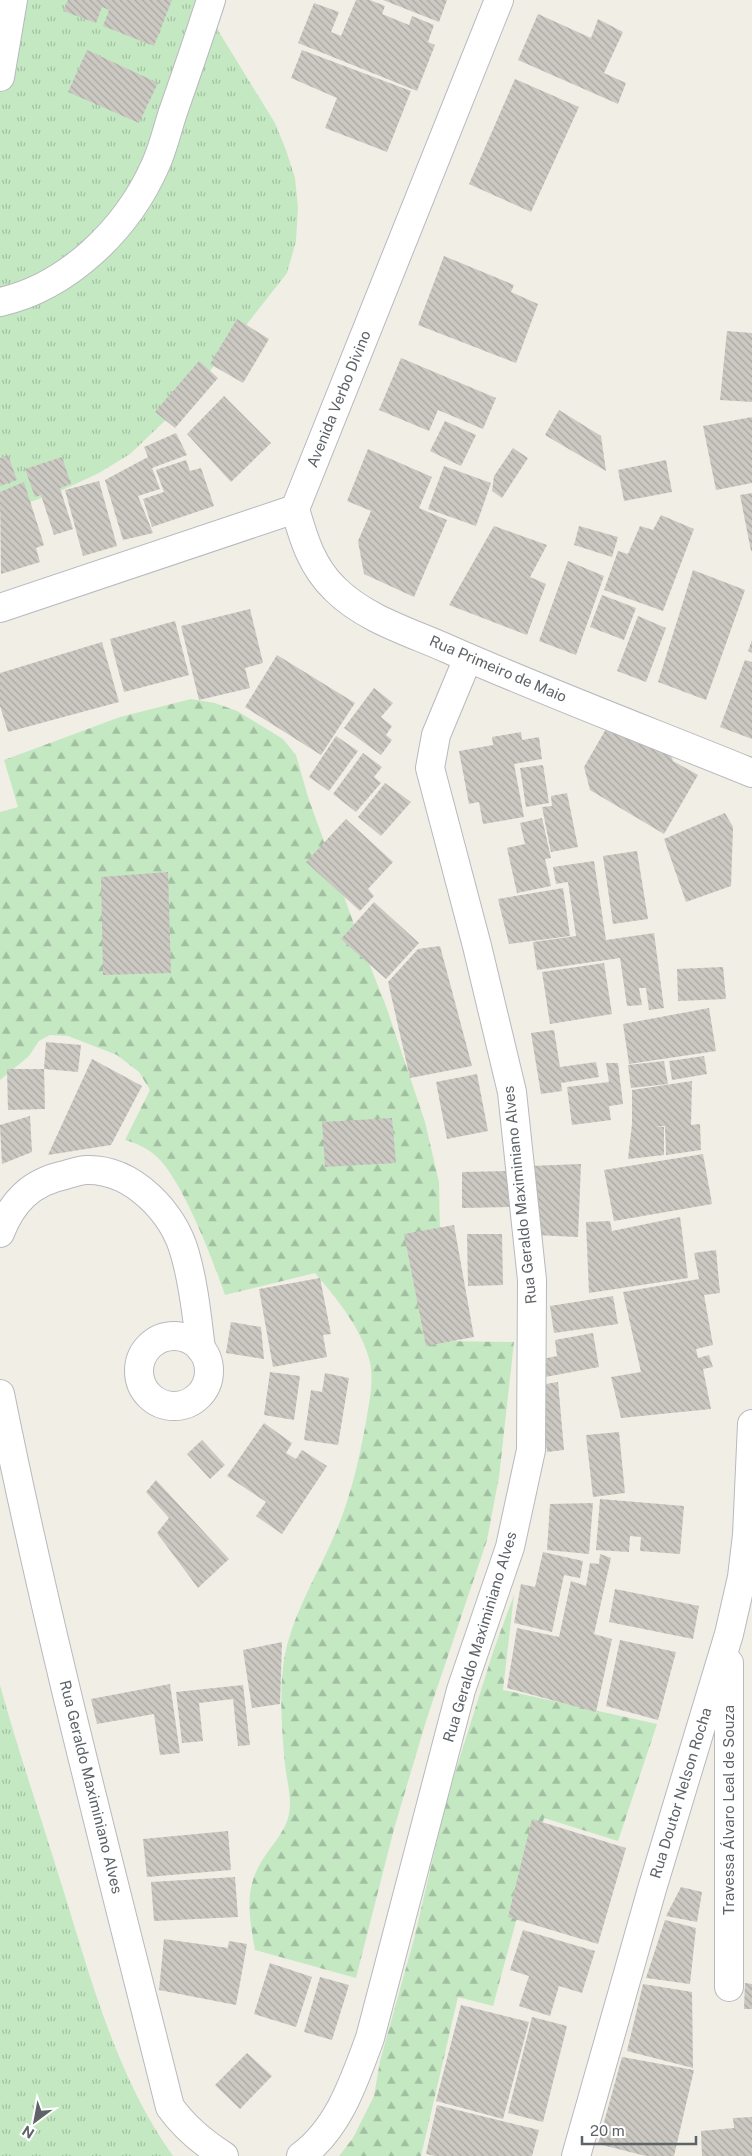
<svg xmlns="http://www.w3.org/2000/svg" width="752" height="2156" font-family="'Public Sans',sans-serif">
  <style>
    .grass { fill: url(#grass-tufts) }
    .forest { fill: url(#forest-firs) }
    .building { fill: url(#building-back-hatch) }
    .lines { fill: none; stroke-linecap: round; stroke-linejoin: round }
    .street-casing { stroke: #b7b9be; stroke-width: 30 }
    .street { stroke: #fff; stroke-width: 28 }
    .labels { text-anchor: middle; stroke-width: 4; stroke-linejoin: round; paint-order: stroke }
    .street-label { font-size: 15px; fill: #5e6368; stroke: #fff }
  </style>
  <defs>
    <pattern id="grass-tufts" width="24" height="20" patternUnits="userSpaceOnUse" patternTransform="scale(1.25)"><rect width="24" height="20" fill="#c4e9c2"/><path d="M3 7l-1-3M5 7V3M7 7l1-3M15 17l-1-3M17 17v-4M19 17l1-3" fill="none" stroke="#a2c0a1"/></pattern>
    <pattern id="forest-firs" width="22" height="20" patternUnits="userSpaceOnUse" patternTransform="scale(1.25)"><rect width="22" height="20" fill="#c4e9c2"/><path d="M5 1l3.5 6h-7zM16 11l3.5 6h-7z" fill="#a2c0a1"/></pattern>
    <pattern id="building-back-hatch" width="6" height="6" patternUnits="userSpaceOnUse" patternTransform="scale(1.25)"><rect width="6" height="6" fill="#ccc9c3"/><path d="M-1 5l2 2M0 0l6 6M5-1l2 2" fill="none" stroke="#a9a7a2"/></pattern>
  </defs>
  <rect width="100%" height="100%" fill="#f1eee6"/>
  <g class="grass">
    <polygon points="0,0 207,0 219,32 275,123 286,150 295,178 298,208 296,241 287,273 210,371 170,416 130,454 99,473 54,494 0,512"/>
    <path d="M0 1685C17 1747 38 1808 57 1870 88 1967 113 2072 173 2156H0Z"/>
  </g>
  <g class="forest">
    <path d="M191 699 215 703 237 711 283 739 296 755 308 797 359 938 386 1006 425 1122 439 1182 442 1341 514 1342 499 1477 487 1540 426 1721 394 1829 356 1978 255 1950C249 1915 243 1888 265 1856 273 1844 284 1832 288 1818 293 1801 287 1782 285 1765 282 1733 279 1691 284 1660 291 1619 313 1582 330 1545 349 1505 358 1465 366 1422 369 1402 374 1383 370 1362 362 1329 337 1299 315 1273L225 1295C213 1260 182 1179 156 1156 147 1148 136 1143 125 1140L150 1090 139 1072 117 1055 68 1036 50 1035 39 1041 29 1056 0 1080V812L18 807 4 760 120 717Z"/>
    <polygon points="514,1595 503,1690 657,1724 618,1841 544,1818 493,2006 458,1997 421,2156 339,2156 353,2138 374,2096 380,2061 414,1939 447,1798 494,1649"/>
  </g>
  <g class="building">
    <polygon points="68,0 172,0 154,46 103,26 109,10 102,7 96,23 63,11"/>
    <polygon points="356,0 370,0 385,6 382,14 409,25 412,16 434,25 428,42 435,45 417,91 298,43 314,3 339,12 331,32 341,36"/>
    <polygon points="383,0 447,0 439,22"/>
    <polygon points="538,14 591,38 598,19 623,32 604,73 626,83 618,104 518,60"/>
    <polygon points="87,50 158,83 139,123 68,92"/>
    <polygon points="302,50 411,91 387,152 325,128 337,98 291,78"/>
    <polygon points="515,79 579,107 531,212 469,184"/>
    <polygon points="444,256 514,285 511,292 538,304 516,363 418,325"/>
    <polygon points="237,319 269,339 243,383 210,364"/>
    <polygon points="727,331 752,333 752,402 720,400"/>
    <polygon points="401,358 496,398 483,429 438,410 429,431 379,410"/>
    <polygon points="199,361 218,378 175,428 155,412"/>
    <polygon points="224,396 271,443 231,482 187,434"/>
    <polygon points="559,410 601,436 606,471 545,435"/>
    <polygon points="752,417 752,483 716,490 703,426"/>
    <polygon points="445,421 476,435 461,466 430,451"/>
    <polygon points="176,433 187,455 152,468 160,489 138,496 153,533 123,540 105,480 148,457 144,447"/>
    <polygon points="513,448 528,458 502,498 492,491 494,476"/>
    <polygon points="368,449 432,477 419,508 447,520 414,597 364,574 358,541 371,511 347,501"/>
    <polygon points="8,455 17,480 0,486 0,458"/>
    <polygon points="62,457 71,484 60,488 73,529 54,535 41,495 35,497 25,469"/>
    <polygon points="186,460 190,471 201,468 214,506 152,527 143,499 164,492 156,470"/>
    <polygon points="666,460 672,492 624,501 618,470"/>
    <polygon points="444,466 491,483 476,526 428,509"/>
    <polygon points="99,481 117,546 83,556 65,490"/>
    <polygon points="24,482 44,545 36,548 40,562 1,574 0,492"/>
    <polygon points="752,493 752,551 751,551 740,495"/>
    <polygon points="661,515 694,529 663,611 604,590 618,551 628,554 640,526 653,530"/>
    <polygon points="494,526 547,545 530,577 546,584 527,635 449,605"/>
    <polygon points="579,526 618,537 612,557 574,545"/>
    <polygon points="568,561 604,576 576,655 539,641"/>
    <polygon points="693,570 745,590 706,700 658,682"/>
    <polygon points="602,595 636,608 624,640 590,627"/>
    <polygon points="250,609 263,663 245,668 250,688 199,700 181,626"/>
    <polygon points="638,616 666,628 646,682 617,671"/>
    <polygon points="175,621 189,675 124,692 110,639"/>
    <polygon points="752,640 752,653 748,651"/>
    <polygon points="102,642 119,702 8,732 0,706 0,673"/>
    <polygon points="277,655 355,703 321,755 245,707"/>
    <polygon points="745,660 752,662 752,739 720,727"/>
    <polygon points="374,688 393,703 381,717 392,726 386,735 392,740 381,755 344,728"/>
    <polygon points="610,722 670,753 673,761 698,775 664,834 590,790 584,767"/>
    <polygon points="521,732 522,740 539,737 542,759 514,764 524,817 483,824 479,802 469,804 459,751 493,745 492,737"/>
    <polygon points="336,736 358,751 329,791 309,777"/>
    <polygon points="363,753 382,767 374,777 381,783 356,812 333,794"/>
    <polygon points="543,765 549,803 526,807 520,768"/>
    <polygon points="385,783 411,802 381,836 358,817"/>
    <polygon points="567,793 578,847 551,852 542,807 552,806 551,796"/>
    <polygon points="725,813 733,827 731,886 686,902 664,839"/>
    <polygon points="542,818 551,858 545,859 551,886 517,893 507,848 525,844 520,823"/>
    <polygon points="346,819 393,862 368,889 374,896 360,911 306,862"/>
    <polygon points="637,851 648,919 613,924 603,856"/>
    <polygon points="594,861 606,940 654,933 664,1008 649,1010 646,988 639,988 642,1005 627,1006 620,958 537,970 533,942 576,936 568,882 556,884 553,867"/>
    <polygon points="168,872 171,973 103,975 101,877"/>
    <polygon points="563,888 570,936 509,944 498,899"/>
    <polygon points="374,902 419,943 386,979 341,939"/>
    <polygon points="440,946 472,1066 410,1078 388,982 418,949"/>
    <polygon points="604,963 612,1014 550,1024 542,972"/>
    <polygon points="723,967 726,999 678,1001 677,969"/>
    <polygon points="709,1008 716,1051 629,1064 623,1024"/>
    <polygon points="554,1030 560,1067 596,1062 599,1077 561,1083 562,1091 541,1094 531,1033"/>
    <polygon points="46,1042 81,1045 78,1072 44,1069"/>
    <polygon points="704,1056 707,1074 672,1080 669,1061"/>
    <polygon points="92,1059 142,1086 111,1145 48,1155"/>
    <polygon points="664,1061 668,1084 631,1088 628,1065"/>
    <polygon points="606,1063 618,1063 623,1104 609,1106 611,1120 572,1125 567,1087 609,1082"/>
    <polygon points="7,1069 44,1069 45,1109 8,1110"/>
    <polygon points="477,1074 488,1131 447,1139 436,1082"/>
    <polygon points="692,1081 691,1125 700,1124 701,1150 666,1155 665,1126 655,1126 664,1127 664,1155 628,1159 632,1124 632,1090"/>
    <polygon points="30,1116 32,1152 2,1164 0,1125"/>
    <polygon points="392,1118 396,1163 325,1167 322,1122"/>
    <polygon points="703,1154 712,1204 614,1221 604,1170"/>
    <polygon points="581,1164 578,1237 534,1235 529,1166"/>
    <polygon points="508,1171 509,1207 462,1208 462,1172"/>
    <polygon points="680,1217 688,1278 589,1293 586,1222 610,1221 612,1231"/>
    <polygon points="454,1225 474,1337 426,1346 404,1234"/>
    <polygon points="467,1234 502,1234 503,1285 468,1286"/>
    <polygon points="716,1250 720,1293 704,1295 713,1345 696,1349 698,1358 709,1355 713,1367 703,1369 711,1409 621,1418 611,1377 641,1372 623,1292 699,1279 694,1253"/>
    <polygon points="320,1278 331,1334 323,1335 327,1357 273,1367 259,1289"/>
    <polygon points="613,1296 618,1324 554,1333 550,1306"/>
    <polygon points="231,1322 261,1327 264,1359 226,1353"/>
    <polygon points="593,1333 599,1367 545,1377 542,1359 557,1356 555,1340"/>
    <polygon points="270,1372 300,1376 294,1420 264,1415"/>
    <polygon points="325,1373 349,1378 338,1445 304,1440 311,1390 322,1392"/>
    <polygon points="558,1382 564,1450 547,1452 539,1385"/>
    <polygon points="264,1423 292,1443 286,1453 296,1459 302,1450 327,1466 282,1534 256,1516 266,1502 227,1476"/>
    <polygon points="619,1432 625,1493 593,1497 586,1435"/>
    <polygon points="202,1440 225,1465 210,1479 187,1454"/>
    <polygon points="156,1480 229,1559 198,1588 157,1533 169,1518 146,1492"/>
    <polygon points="600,1499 684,1506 680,1554 640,1551 641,1537 630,1536 629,1552 596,1550"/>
    <polygon points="593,1503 589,1554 547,1550 550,1504"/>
    <polygon points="543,1552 583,1561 580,1578 564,1575 552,1632 514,1623 521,1584 535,1587"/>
    <polygon points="600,1554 611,1558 594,1634 612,1639 596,1712 507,1688 517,1628 559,1637 571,1581 586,1586 590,1563 599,1564"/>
    <polygon points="615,1589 699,1606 693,1639 609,1622"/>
    <polygon points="620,1640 676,1652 658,1720 606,1706"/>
    <polygon points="282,1642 280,1704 252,1708 243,1650"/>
    <polygon points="170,1684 180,1753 160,1755 154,1714 97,1724 91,1699"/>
    <polygon points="243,1685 250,1745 238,1746 233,1699 199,1703 203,1741 182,1743 176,1692"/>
    <polygon points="532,1819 626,1848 598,1944 508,1917"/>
    <polygon points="228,1831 231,1870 147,1877 143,1839"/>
    <polygon points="235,1877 238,1917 154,1921 151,1882"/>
    <polygon points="681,1887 702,1892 697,1922 666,1916"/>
    <polygon points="665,1920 696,1928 690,1984 646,1978"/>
    <polygon points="523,1930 595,1951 582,1993 559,1986 550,2016 519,2006 529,1976 510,1970"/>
    <polygon points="164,1939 228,1948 229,1941 247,1944 236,2005 159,1990"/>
    <polygon points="270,1963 312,1977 296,2027 254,2014"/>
    <polygon points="320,1977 349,1985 332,2040 304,2032"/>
    <polygon points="745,1983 752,1984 752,2009 744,2009"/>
    <polygon points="643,1984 692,1992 693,2068 627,2051"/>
    <polygon points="461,2005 529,2022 503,2119 436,2101"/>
    <polygon points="532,2017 567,2026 543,2122 508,2113"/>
    <polygon points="247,2053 272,2076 240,2109 215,2085"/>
    <polygon points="622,2057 694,2070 674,2156 646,2156 598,2144"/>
    <polygon points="437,2105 539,2130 532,2156 435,2156 426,2154"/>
    <polygon points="752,2117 752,2156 702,2156 701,2131 734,2128 733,2118"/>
  </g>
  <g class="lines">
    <g class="street-casing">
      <g id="street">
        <polyline points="0,77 13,0"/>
        <path d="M0 302C68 287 127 229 155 166 163 149 167 130 173 112 186 75 199 37 211 0"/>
        <path d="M295 509C304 540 312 567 335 589 365 619 410 632 448 649 548 693 651 732 752 773"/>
        <polyline points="0,608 295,509 499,0"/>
        <path d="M0 1233C12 1202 31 1182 65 1175 72 1173 80 1170 87 1170 133 1169 174 1213 185 1254 194 1285 197 1318 201 1349"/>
        <circle cx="174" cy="1371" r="35"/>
        <path d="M0 1394C48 1633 111 1870 170 2107 185 2128 202 2142 224 2156"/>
        <polyline points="729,1987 729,1663"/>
        <path d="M301 2156C339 2128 354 2081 370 2038L461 1690 510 1547 531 1450 532 1280 512 1092 477 946 430 768 436 735 468 658"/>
        <polyline points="576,2156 652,1889 729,1634 742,1577 747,1535 752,1424"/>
      </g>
    </g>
    <use href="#street" class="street"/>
  </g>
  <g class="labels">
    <g class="street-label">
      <text transform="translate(339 399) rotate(-68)" y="5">Avenida Verbo Divino</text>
      <text transform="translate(498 669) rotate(23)" y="5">Rua Primeiro de Maio</text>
      <text transform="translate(520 1195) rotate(-96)" y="5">Rua Geraldo Maximiniano Alves</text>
      <text transform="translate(480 1637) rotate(-73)" y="5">Rua Geraldo Maximiniano Alves</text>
      <text transform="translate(91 1787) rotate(76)" y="5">Rua Geraldo Maximiniano Alves</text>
      <text transform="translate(681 1793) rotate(-73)" y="5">Rua Doutor Nelson Rocha</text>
      <text transform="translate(729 1810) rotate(-90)" y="5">Travessa Álvaro Leal de Souza</text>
    </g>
  </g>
  <g transform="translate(35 2121) rotate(212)" stroke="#ffffff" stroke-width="4" paint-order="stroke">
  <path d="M0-4L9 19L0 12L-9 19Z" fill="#5e6368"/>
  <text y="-8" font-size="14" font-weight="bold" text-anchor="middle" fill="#5e6368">N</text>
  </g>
  <path d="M582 2136v8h114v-8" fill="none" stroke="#5e6368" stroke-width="2.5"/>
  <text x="590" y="2136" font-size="15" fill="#5e6368" stroke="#ffffff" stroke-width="4" paint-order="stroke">20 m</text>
</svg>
